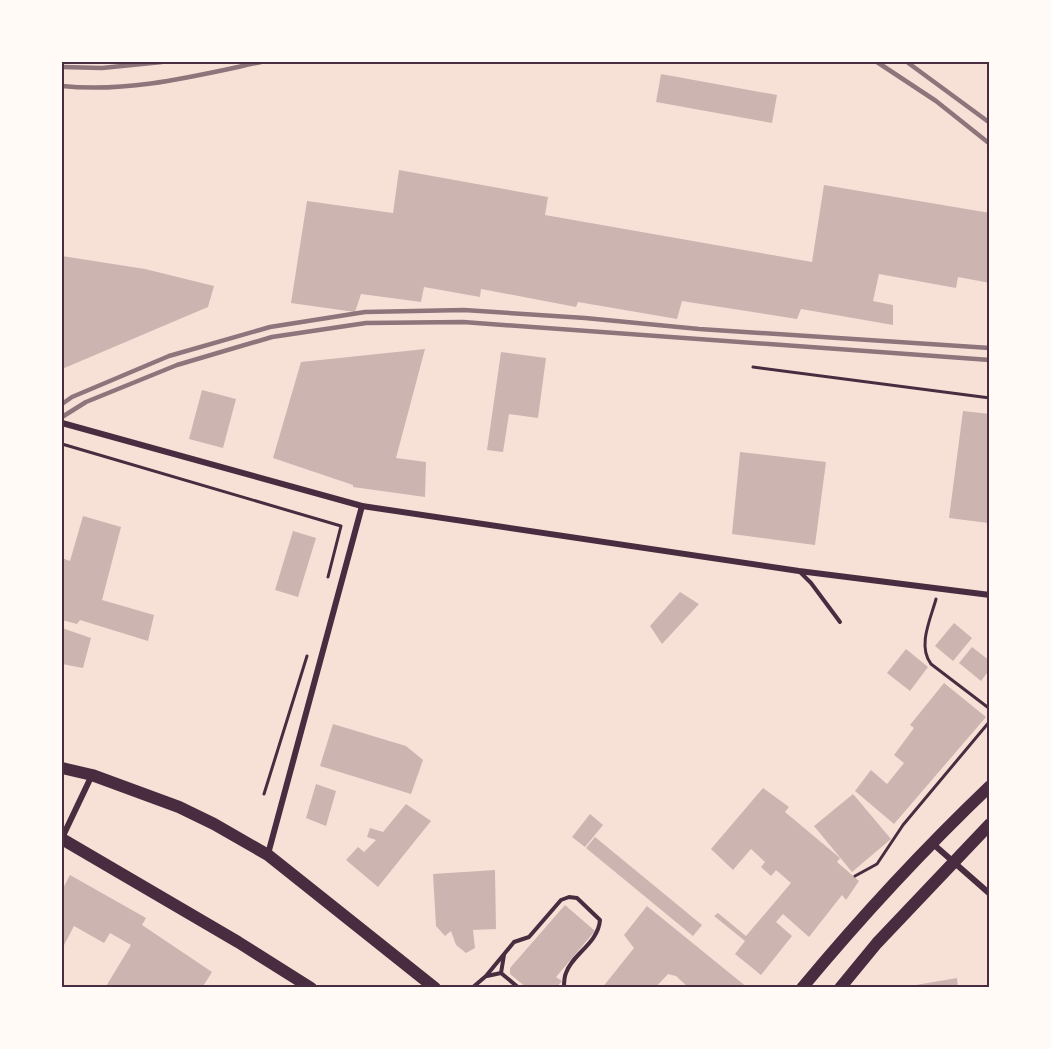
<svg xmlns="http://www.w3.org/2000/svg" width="1051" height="1049" font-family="'Space Grotesk',sans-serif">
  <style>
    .building { fill: #ccb4b1 }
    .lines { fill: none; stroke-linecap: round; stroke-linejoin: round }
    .path { stroke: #4a2c40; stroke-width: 3 }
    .service { stroke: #4a2c40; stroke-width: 4 }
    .minor { stroke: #4a2c40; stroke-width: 6 }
    .primary { stroke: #4a2c40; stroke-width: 12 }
    .trunk { stroke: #4a2c40; stroke-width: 12 }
    .rail { stroke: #8f747c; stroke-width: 4.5 }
    .neatline { fill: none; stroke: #4a2c40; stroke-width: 2 }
  </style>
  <rect width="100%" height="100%" fill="#f7e1d7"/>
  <g class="building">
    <polygon points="661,74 777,95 772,123 656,102"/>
    <polygon points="399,170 548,197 545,215 812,262 824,185 990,213 990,283 958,277 956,288 879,274 873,301 893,305 893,325 801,309 797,319 682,301 677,319 578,302 576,307 481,289 480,297 424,287 421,302 361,294 355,312 291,303 307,201 393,213"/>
    <polygon points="62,256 145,269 214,286 208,307 62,369"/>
    <polygon points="425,349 396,458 426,462 425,497 353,487 353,485 273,458 301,362"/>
    <polygon points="501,352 546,358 538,418 509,414 503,452 487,450"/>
    <polygon points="202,390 236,399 223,448 189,439"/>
    <polygon points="963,411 990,414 988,523 949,518"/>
    <polygon points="740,452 826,462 815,545 732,534"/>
    <polygon points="83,516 121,527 102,600 154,615 148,641 80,620 77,624 62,620 62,558 70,561"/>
    <polygon points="293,531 316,538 298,597 275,590"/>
    <polygon points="680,592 699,604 662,644 650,626"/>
    <polygon points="954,623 972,638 953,661 935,646"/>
    <polygon points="62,628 91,638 83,668 62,664"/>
    <polygon points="972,647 990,661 990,675 987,673 981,681 959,663"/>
    <polygon points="906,649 928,667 910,691 887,673"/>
    <polygon points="944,683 986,717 894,824 855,791 871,770 887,784 904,763 894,755 914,728 910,725"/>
    <polygon points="333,724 406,746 423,760 411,794 320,766"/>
    <polygon points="316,784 336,791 326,826 306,818"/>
    <polygon points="763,788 789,807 785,812 840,858 837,862 859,881 846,900 842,895 809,937 783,914 776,922 792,936 761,975 735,954 745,941 714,916 718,913 746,936 791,883 776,870 771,876 761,867 765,862 751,849 733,870 711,849"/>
    <polygon points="853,794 891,839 852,872 814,826"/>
    <polygon points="406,804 431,821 378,887 346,860 358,847 364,852 376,840 367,837 370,828 383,832"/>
    <polygon points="590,814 603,825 585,847 572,837"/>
    <polygon points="595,837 702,925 693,936 586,848"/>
    <polygon points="495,870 496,929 473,930 475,948 466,953 456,945 451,931 445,936 436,926 433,874"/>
    <polygon points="70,875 146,918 142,925 212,972 202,988 105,988 131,945 110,933 104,943 74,926 62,949 62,890"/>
    <polygon points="565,905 595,931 556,977 562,981 556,988 527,988 510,974 510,968"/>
    <polygon points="647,906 748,988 689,988 676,976 668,974 655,988 602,988 634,948 624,935"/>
    <polygon points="957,978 958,988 910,988 910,986"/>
  </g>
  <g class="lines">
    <g class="path">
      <polyline points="753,367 990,398"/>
      <polyline points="62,444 341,526 328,577"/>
      <path d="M936 599C931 618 917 646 931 664L990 709"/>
      <polyline points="264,794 307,656"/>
      <polyline points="855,876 877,864 903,825 990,721"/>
    </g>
    <g class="service">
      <polyline points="799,571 811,583 840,622"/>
      <polyline points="504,955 501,973 519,988"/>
      <polyline points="487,976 501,973"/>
      <path d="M472 988 486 976 514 942 529 937 561 900 569 897 577 898 600 920C598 944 572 954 566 973 564 977 564 983 564 988"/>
    </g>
    <g class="minor">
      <polyline points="62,423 362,506 799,571 990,595"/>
      <polyline points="62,838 92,775"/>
      <polyline points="932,843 990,894"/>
      <polyline points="268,854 362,506"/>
    </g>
    <g class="primary">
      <polyline points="62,768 92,775 179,807 214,824 268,855 435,988"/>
      <polyline points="62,839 238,942 311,988"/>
    </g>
    <g class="trunk">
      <path d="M802 988C861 917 923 850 990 786"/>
      <polyline points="840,988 877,943 990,824"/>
    </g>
    <g class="rail">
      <polyline points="877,62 936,101 990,144"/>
      <polyline points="907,62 990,123"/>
      <polyline points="62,67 102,68 162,62"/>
      <path d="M62 86C129 93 195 76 261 62"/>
      <polyline points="62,404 72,397 169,356 270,327 365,312 464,310 585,318 699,329 990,348"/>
      <polyline points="62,417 86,402 177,365 272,337 366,323 463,322 990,360"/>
    </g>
  </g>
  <rect width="1051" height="1049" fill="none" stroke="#fffaf5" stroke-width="126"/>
  <rect x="63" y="63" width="925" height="923" class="neatline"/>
</svg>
